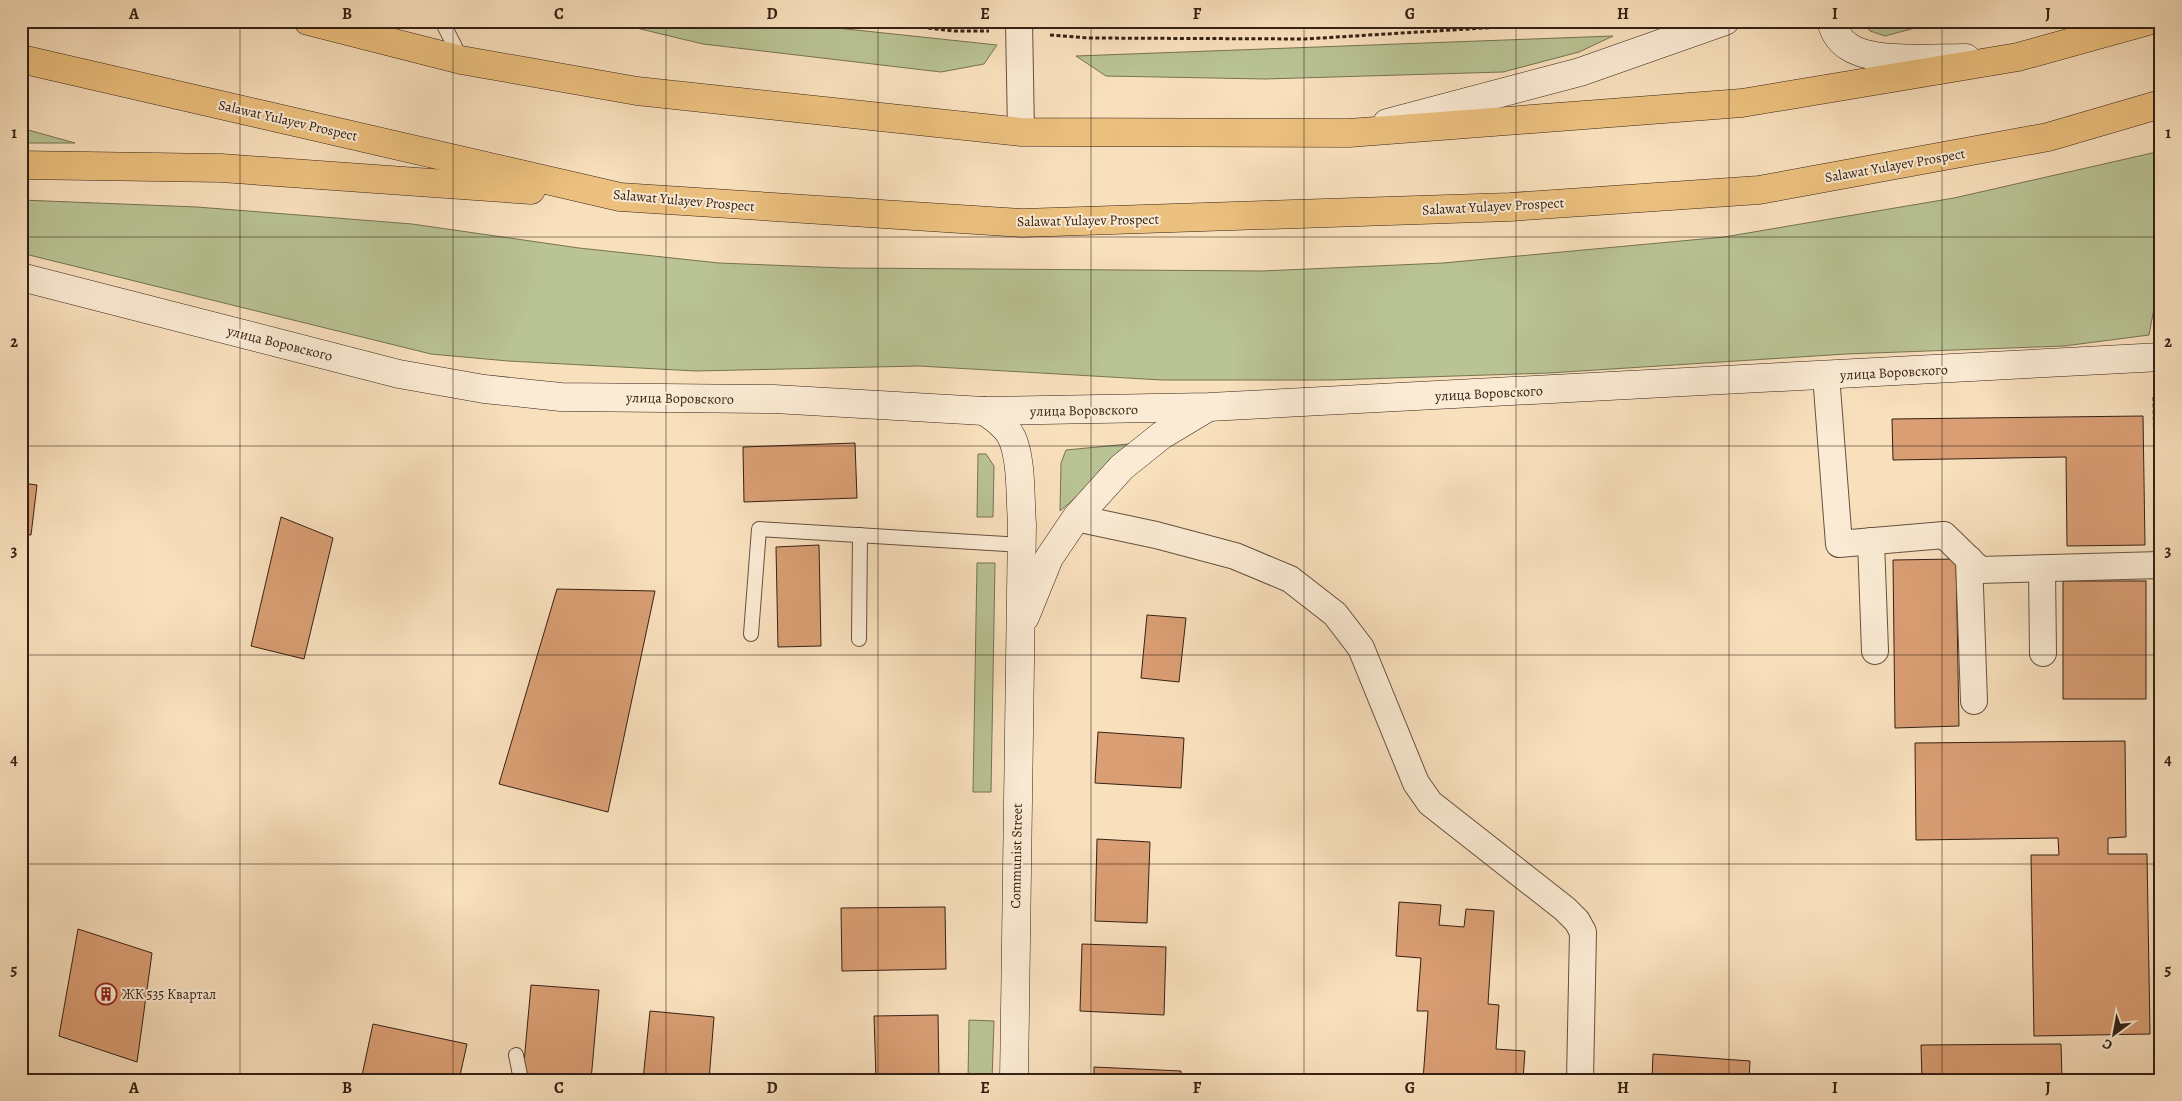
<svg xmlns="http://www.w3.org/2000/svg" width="2182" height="1101" font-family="Alegreya,serif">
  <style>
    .green { fill: #b9c394; stroke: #777254 }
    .building { fill: #da9e74; stroke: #352114 }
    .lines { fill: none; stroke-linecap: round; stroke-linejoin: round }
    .lane-casing { stroke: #66513e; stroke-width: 16 }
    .street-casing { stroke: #66513e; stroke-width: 28 }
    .secondary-casing { stroke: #352114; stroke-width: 29 }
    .primary-casing { stroke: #352114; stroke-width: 29 }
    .path { stroke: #352114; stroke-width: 3; stroke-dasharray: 4 2.5; stroke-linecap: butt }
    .lane { stroke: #fbebd4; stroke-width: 14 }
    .street { stroke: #fbebd4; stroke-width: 26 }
    .secondary { stroke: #fbebd4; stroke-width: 28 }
    .primary { stroke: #ecc07e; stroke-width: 28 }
    .grid { fill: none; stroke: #352114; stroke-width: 1; stroke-opacity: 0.55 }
    .labels { text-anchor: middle; stroke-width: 4; stroke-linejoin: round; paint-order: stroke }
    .street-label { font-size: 14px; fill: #352114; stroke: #fbebd4 }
    .poi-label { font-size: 14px; fill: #352114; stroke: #fbebd4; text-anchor: start }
    .neatline { fill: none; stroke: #352114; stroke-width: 2 }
    .grid-label { font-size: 16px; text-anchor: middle; font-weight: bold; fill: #352114 }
  </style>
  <rect width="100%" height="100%" fill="#f9e0bd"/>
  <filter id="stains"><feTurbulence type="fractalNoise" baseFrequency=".004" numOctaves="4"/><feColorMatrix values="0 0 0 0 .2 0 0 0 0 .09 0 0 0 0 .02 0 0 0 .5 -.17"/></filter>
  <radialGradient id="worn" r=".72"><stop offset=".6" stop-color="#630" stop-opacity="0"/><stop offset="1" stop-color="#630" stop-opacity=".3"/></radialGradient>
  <g class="green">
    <polygon points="607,21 771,21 997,45 984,64 941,72 703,44"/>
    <polygon points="1064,21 1193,21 1064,27"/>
    <polygon points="1865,21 1941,21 1885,36 1870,31 1864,24"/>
    <polygon points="1613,36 1579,52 1503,72 1265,79 1106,76 1076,56"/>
    <polygon points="21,128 75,143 21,143"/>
    <polygon points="2161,151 2161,271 2149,335 2064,346 1846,354 1549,373 1331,380 1162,380 919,366 696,371 508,361 431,354 21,253 21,200 197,207 412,224 579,248 719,263 843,268 1262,271 1443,263 1724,237 1954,198"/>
    <polygon points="1139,443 1060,511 1061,463 1066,450"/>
    <polygon points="978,454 986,454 994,466 993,517 977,517"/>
    <polygon points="977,563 995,563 991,792 973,792"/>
    <polygon points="969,1020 994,1021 992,1080 968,1080"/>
  </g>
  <g class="building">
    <polygon points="2143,416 2145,545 2067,546 2066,457 1893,460 1892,419"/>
    <polygon points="855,443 857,498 744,502 743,447"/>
    <polygon points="21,483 37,485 31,535 21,534"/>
    <polygon points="281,517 333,538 304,659 251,646"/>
    <polygon points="819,545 821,646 778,647 776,547"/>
    <polygon points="1956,559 1959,726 1895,728 1893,560"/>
    <rect x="2063" y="581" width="83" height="118"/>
    <polygon points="557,589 655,591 608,812 499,784"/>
    <polygon points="1147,615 1186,618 1179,682 1141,678"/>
    <polygon points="1098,732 1184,738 1181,788 1095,783"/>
    <polygon points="2125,741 2126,837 2108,838 2108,854 2147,854 2150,1034 2034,1036 2031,855 2059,855 2058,838 1916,840 1915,743"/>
    <polygon points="1097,839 1150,842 1147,923 1095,921"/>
    <polygon points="1399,902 1441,905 1439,925 1464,927 1466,909 1494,911 1488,1004 1499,1005 1496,1049 1525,1051 1523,1080 1423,1080 1428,1011 1417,1011 1421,958 1396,956"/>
    <polygon points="945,907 946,969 842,971 841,908"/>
    <polygon points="78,929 152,953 137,1062 59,1036"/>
    <polygon points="1082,944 1166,947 1164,1015 1080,1011"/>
    <polygon points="531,985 599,990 591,1080 523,1074"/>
    <polygon points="650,1011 714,1017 709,1080 643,1080"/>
    <polygon points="938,1015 939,1080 876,1080 874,1016"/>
    <polygon points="373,1024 467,1044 459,1080 361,1080"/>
    <polygon points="2061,1044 2062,1080 1922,1080 1921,1045"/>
    <polygon points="1653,1054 1750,1061 1749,1080 1652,1080"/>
    <polygon points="1094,1067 1181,1071 1181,1080 1094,1080"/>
  </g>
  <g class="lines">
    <g class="lane-casing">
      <g id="lane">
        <polyline points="442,21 461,59"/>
        <polyline points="751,634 759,529 1021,545"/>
        <polyline points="859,639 860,535"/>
        <polyline points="516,1055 521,1080"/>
      </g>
    </g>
    <g class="street-casing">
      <g id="street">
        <polyline points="1019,21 1021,132"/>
        <polyline points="1826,375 1839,544 1944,535 1980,570 2161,565"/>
        <polyline points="1076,518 1156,535 1235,556 1290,579 1335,614 1361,648 1416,783 1430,803 1565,909 1577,921 1583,932 1580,1080"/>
        <polyline points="1871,541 1875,651"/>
        <polyline points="1969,559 1974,701"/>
        <polyline points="2042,569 2043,653"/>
      </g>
    </g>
    <g class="secondary-casing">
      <g id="secondary">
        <path d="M1831 21C1834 33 1840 42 1851 48 1875 63 1937 58 1966 58"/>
        <polyline points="1387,123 1580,72 1725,21"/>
        <polyline points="21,277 399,374 484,389 561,397 774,399 984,411 1209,407 2161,357"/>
        <path d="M984 411C995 418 1007 427 1012 438 1022 460 1020 500 1022 524L1014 1080"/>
        <polyline points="1025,617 1049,558 1076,518 1122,467 1162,435 1207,408"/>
      </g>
    </g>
    <g class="primary-casing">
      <g id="primary">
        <polyline points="308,21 461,60 637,91 1021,132 1349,133 1742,103 2018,57 2148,21"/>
        <polyline points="21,59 620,197 1022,223 1510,207 1759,190 2048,137 2161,104"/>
        <polyline points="21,165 221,168 531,190"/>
      </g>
    </g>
    <g class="path">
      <polyline points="870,21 954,31 989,31"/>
      <polyline points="1050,35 1088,38 1305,39 1598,21"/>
      <polyline points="2158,326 2161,314"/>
      <polyline points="2154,397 2156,535"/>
      <polyline points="2157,596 2161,950"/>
    </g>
    <use href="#lane" class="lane"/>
    <use href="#street" class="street"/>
    <use href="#secondary" class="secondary"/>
    <use href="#primary" class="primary"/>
  </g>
  <path class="grid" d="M240 21V1080M453 21V1080M666 21V1080M878 21V1080M1091 21V1080M1304 21V1080M1516 21V1080M1729 21V1080M1942 21V1080M21 237H2161M21 446H2161M21 655H2161M21 864H2161"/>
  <defs>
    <g id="building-ring" transform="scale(1.125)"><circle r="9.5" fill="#fbebd4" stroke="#8f2418" stroke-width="1.5"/><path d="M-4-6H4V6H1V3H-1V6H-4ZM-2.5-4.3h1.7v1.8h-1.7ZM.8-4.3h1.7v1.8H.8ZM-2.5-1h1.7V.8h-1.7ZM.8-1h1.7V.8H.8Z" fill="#8f2418"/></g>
  </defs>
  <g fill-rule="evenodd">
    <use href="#building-ring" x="106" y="994"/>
  </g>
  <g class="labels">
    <g class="street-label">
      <text transform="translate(288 120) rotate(13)" y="5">Salawat Yulayev Prospect</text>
      <text transform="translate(1895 165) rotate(-10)" y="5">Salawat Yulayev Prospect</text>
      <text transform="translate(684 200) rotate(5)" y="5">Salawat Yulayev Prospect</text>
      <text transform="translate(1493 206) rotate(-3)" y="5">Salawat Yulayev Prospect</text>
      <text transform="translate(1088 220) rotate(-1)" y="5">Salawat Yulayev Prospect</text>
      <text transform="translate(280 343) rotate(14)" y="5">улица Воровского</text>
      <text transform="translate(1894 372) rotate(-3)" y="5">улица Воровского</text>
      <text transform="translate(1489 393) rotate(-3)" y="5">улица Воровского</text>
      <text transform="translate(680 398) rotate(1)" y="5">улица Воровского</text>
      <text transform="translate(1084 410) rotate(-1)" y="5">улица Воровского</text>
      <text transform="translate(1016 856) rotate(-89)" y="5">Communist Street</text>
    </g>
    <g class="poi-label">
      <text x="122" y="999">ЖК 535 Квартал</text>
    </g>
  </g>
  <rect width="2182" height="1101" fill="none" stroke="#f9e0bd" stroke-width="55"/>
  <g transform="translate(2114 1034) rotate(212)" stroke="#fbebd4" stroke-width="4" paint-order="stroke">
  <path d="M0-4L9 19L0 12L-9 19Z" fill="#352114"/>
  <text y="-8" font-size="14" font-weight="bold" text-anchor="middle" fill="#352114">С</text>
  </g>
  <rect x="28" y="28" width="2126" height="1046" class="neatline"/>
  <g class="grid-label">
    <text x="134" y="19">A</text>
    <text x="347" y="19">B</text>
    <text x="559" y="19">C</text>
    <text x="772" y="19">D</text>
    <text x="985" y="19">E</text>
    <text x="1197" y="19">F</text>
    <text x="1410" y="19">G</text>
    <text x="1623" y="19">H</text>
    <text x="1835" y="19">I</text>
    <text x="2048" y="19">J</text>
    <text x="14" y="138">1</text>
    <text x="2168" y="138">1</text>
    <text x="14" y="347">2</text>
    <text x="2168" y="347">2</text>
    <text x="14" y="556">3</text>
    <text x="2168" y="556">3</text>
    <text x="14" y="765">4</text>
    <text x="2168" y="765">4</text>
    <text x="14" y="975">5</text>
    <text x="2168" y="975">5</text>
    <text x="134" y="1093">A</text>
    <text x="347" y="1093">B</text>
    <text x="559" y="1093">C</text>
    <text x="772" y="1093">D</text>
    <text x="985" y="1093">E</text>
    <text x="1197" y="1093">F</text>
    <text x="1410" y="1093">G</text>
    <text x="1623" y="1093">H</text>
    <text x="1835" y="1093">I</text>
    <text x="2048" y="1093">J</text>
  </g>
  <rect width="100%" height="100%" filter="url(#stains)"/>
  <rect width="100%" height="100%" fill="url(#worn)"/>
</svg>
